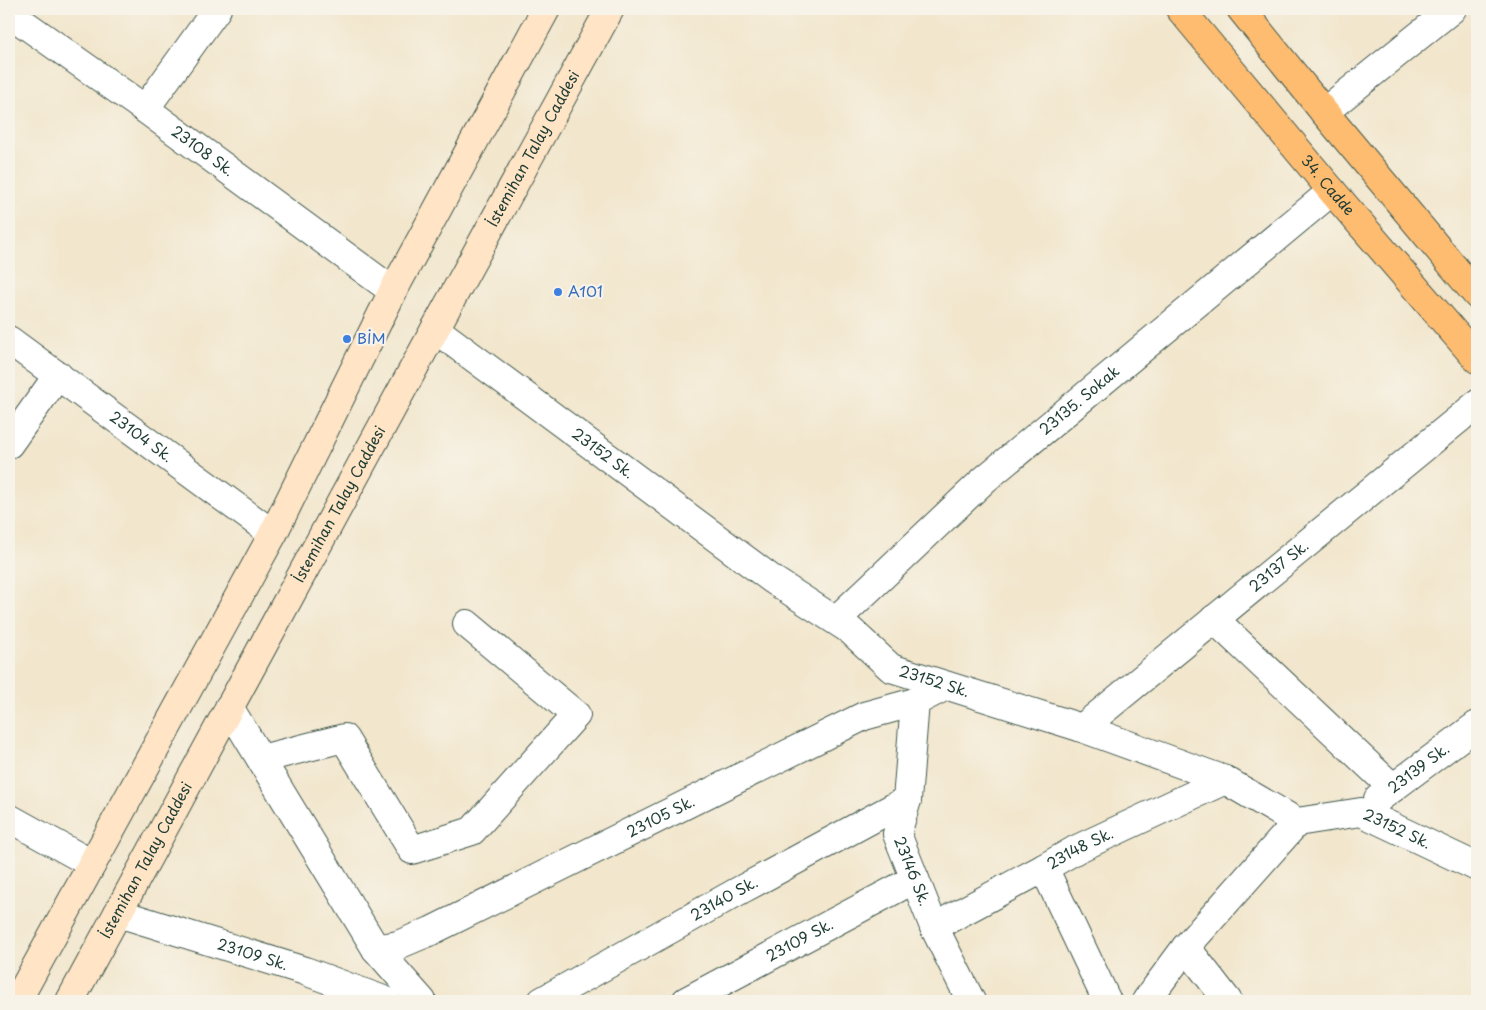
<svg xmlns="http://www.w3.org/2000/svg" width="1486" height="1010" font-family="'Playpen Sans',sans-serif">
  <style>
    .lines { fill: none; stroke-linecap: round; stroke-linejoin: round }
    .minor-casing { stroke: #3f564b; stroke-width: 30 }
    .secondary-casing { stroke: #3f564b; stroke-width: 30 }
    .primary-casing { stroke: #3f564b; stroke-width: 30 }
    .minor { stroke: #fff; stroke-width: 28 }
    .secondary { stroke: #ffe4c6; stroke-width: 28 }
    .primary { stroke: #febc70; stroke-width: 28 }
    .shop-dot { fill: #3f7fe0; stroke: #f7f3e8; stroke-width: 2 }
    .labels { text-anchor: middle; stroke-width: 4.5; stroke-linejoin: round; paint-order: stroke }
    .street-label { font-size: 15px; fill: #1f3d34; stroke: #f7f3e8 }
    .shop-label { font-size: 15px; fill: #366cbe; stroke: #f7f3e8; text-anchor: start }
  </style>
  <rect width="100%" height="100%" fill="#f7f3e8"/>
  <filter id="ink" filterUnits="userSpaceOnUse"><feTurbulence type="fractalNoise" baseFrequency=".02" numOctaves="2"/><feDisplacementMap in="SourceGraphic" scale="10" xChannelSelector="R" yChannelSelector="G"/><feConvolveMatrix kernelMatrix="1 2 1 2 8 2 1 2 1" color-interpolation-filters="sRGB"/></filter>
  <filter id="wash" filterUnits="userSpaceOnUse"><feTurbulence type="fractalNoise" baseFrequency=".0096" numOctaves="4" result="noise"/><feDisplacementMap in="SourceGraphic" scale="20" xChannelSelector="R" yChannelSelector="G"/><feGaussianBlur stdDeviation="1.12" result="paint"/><feColorMatrix in="noise" values="0 0 0 0 0 0 0 0 0 0 0 0 0 0 0 0 0 1.4 0 .05"/><feComposite in="paint" operator="in"/></filter>
  <g filter="url(#wash)">
    <rect width="100%" height="100%" fill="#f2e6cc"/>
  </g>
  <g filter="url(#ink)">
    <g class="lines">
      <g class="minor-casing">
        <g id="minor">
          <path id="s1" d="M9 13 145 109 393 291"/>
          <polyline points="145,109 217,9"/>
          <polyline points="1324,112 1452,9"/>
          <path id="s2" d="M435 329 773 580 850 630 891 668 1082 728 1225 780 1297 822 1361 812 1477 867"/>
          <path id="s3" d="M9 340 273 534"/>
          <polyline points="9,444 58,375"/>
          <polyline points="1214,619 1393,788"/>
          <path id="s4" d="M836 620 984 480 1332 191"/>
          <path id="s5" d="M915 702 907 800 897 834 934 927 971 1001"/>
          <polyline points="229,707 376,949 422,1001"/>
          <path id="s6" d="M1082 728 1477 404"/>
          <polyline points="261,759 344,738 412,850 472,831 576,715 467,624"/>
          <path id="s7" d="M1378 799 1477 725"/>
          <polyline points="9,818 92,864"/>
          <polyline points="1044,868 1107,1001"/>
          <path id="s8" d="M118 913 305 971 386 1001"/>
          <path id="s9" d="M934 927 1044 868 1077 849 1225 780"/>
          <polyline points="1186,947 1228,1001"/>
          <path id="s10" d="M376 949 398 945 431 931 864 716 915 702 946 686"/>
          <path id="s11" d="M542 1001 735 893 907 800"/>
          <path id="s12" d="M686 1001 915 879"/>
          <polyline points="1146,1001 1186,947 1297,822"/>
        </g>
      </g>
      <g class="secondary-casing">
        <g id="secondary">
          <polyline points="17,1001 273,534 393,291 546,9"/>
          <path id="s13" d="M70 1001 435 329 610 9"/>
        </g>
      </g>
      <g class="primary-casing">
        <g id="primary">
          <path id="s14" d="M1180 9 1332 191 1477 359"/>
          <polyline points="1241,9 1324,112 1477,295"/>
        </g>
      </g>
      <use href="#minor" class="minor"/>
      <use href="#secondary" class="secondary"/>
      <use href="#primary" class="primary"/>
    </g>
  </g>
  <g class="shop-dot">
    <circle cx="558" cy="292" r="5"/>
    <circle cx="347" cy="339" r="5"/>
  </g>
  <g class="labels">
    <g class="street-label">
      <text dy="5" stroke="none"><textPath href="#s13" startOffset="970">İstemihan Talay Caddesi</textPath></text>
      <text dy="5" stroke="none"><textPath href="#s1" startOffset="238">23108 Sk.</textPath></text>
      <text dy="5" stroke="none"><textPath href="#s14" startOffset="230">34. Cadde</textPath></text>
      <text dy="5" stroke="none"><textPath href="#s4" startOffset="328">23135. Sokak</textPath></text>
      <text dy="5" stroke="none"><textPath href="#s3" startOffset="164">23104 Sk.</textPath></text>
      <text dy="5" stroke="none"><textPath href="#s2" startOffset="209">23152 Sk.</textPath></text>
      <text dy="5" stroke="none"><textPath href="#s13" startOffset="565">İstemihan Talay Caddesi</textPath></text>
      <text dy="5" stroke="none"><textPath href="#s6" startOffset="255">23137 Sk.</textPath></text>
      <text dy="5" stroke="none"><textPath href="#s2" startOffset="614">23152 Sk.</textPath></text>
      <text dy="5" stroke="none"><textPath href="#s7" startOffset="51">23139 Sk.</textPath></text>
      <text dy="5" stroke="none"><textPath href="#s10" startOffset="315">23105 Sk.</textPath></text>
      <text dy="5" stroke="none"><textPath href="#s2" startOffset="1109">23152 Sk.</textPath></text>
      <text dy="5" stroke="none"><textPath href="#s9" startOffset="166">23148 Sk.</textPath></text>
      <text dy="5" stroke="none"><textPath href="#s13" startOffset="160">İstemihan Talay Caddesi</textPath></text>
      <text dy="5" stroke="none"><textPath href="#s5" startOffset="174">23146 Sk.</textPath></text>
      <text dy="5" stroke="none"><textPath href="#s11" startOffset="209">23140 Sk.</textPath></text>
      <text dy="5" stroke="none"><textPath href="#s12" startOffset="129">23109 Sk.</textPath></text>
      <text dy="5" stroke="none"><textPath href="#s8" startOffset="141">23109 Sk.</textPath></text>
    </g>
    <g class="shop-label">
      <text x="568" y="297">A101</text>
      <text x="357" y="344">BİM</text>
    </g>
  </g>
  <rect width="1486" height="1010" fill="none" stroke="#f7f3e8" stroke-width="30"/>
</svg>
